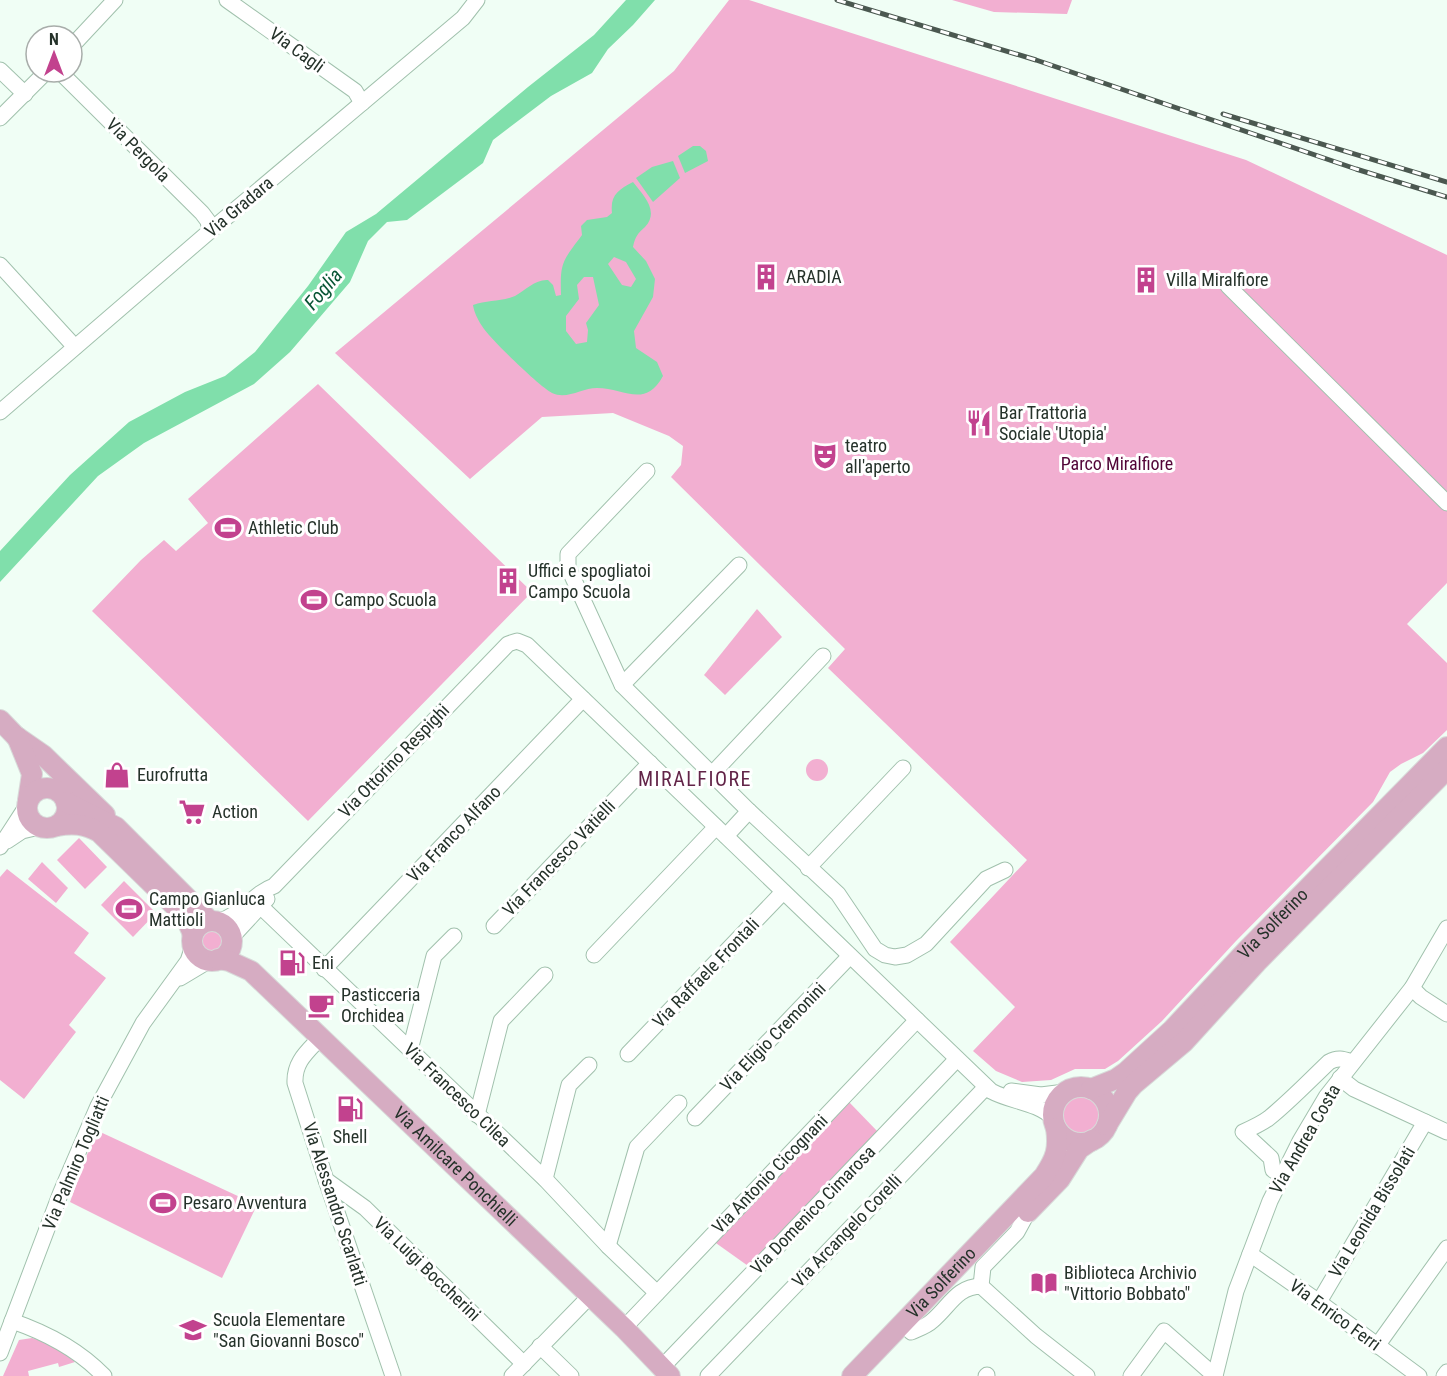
<svg xmlns="http://www.w3.org/2000/svg" width="1447" height="1376" font-family="'Roboto Condensed',sans-serif">
  <style>
    .green { fill: #f2afd1 }
    .water { fill: #80dfab; fill-rule: evenodd }
    .lines { fill: none; stroke-linecap: round; stroke-linejoin: round }
    .minor-casing { stroke: #a1c1ad; stroke-width: 17 }
    .major-casing { stroke: #d8dad9; stroke-width: 22 }
    .minor { stroke: #fff; stroke-width: 15 }
    .major { stroke: #d6acc2; stroke-width: 20 }
    .rail-casing { stroke: #4b5850; stroke-width: 5 }
    .rail { stroke: #fff; stroke-width: 3; stroke-dasharray: 9; stroke-linecap: butt }
    .labels { text-anchor: middle; stroke-width: 6; stroke-linejoin: round; paint-order: stroke }
    .street-label { font-size: 18px; fill: #25322a; stroke: #fff }
    .poi-label { font-size: 18px; fill: #25322a; stroke: #fff; text-anchor: start }
    .park-label { font-size: 18px; fill: #520437; stroke: #fff }
    .water-label { font-size: 20px; font-style: italic; fill: #085535; stroke: #fff }
    .neighbourhood-label { font-size: 20px; letter-spacing: 1.5px; fill: #622448; stroke: #fff }
  </style>
  <rect width="100%" height="100%" fill="#f0fef5"/>
  <g class="green">
    <polygon points="729,0 749,0 1246,160 1447,255 1447,583 1407,624 1447,663 1447,730 1423,753 1401,764 1390,772 1373,802 1236,941 1162,1021 1118,1061 1105,1069 1075,1069 1051,1080 1022,1082 996,1071 973,1051 1015,1007 950,942 1027,860 828,668 845,649 671,477 681,465 683,446 669,436 613,413 542,417 470,479 335,353 674,71"/>
    <polygon points="952,0 1072,0 1067,14 994,12"/>
    <polygon points="318,384 532,592 308,821 92,611 141,560 164,540 176,551 208,523 188,499"/>
    <polygon points="757,609 782,637 725,695 704,675"/>
    <circle cx="817" cy="770" r="11"/>
    <polygon points="79,838 107,867 85,889 57,860"/>
    <polygon points="42,862 68,888 56,903 28,879"/>
    <polygon points="7,869 89,933 74,953 106,978 69,1025 76,1032 24,1099 0,1080 0,877"/>
    <polygon points="124,881 156,913 133,937 101,905"/>
    <circle cx="211" cy="941" r="12"/>
    <circle cx="1082" cy="1114" r="19"/>
    <polygon points="848,1101 880,1134 751,1268 713,1241"/>
    <polygon points="96,1130 257,1205 222,1278 70,1202"/>
    <path d="M32 1338C49 1343 62 1351 75 1362L59 1367 58 1363 28 1371 29 1376H3L19 1340Z"/>
  </g>
  <g class="water">
    <polygon points="626,0 655,0 633,25 608,49 592,73 551,96 493,140 483,163 407,220 387,222 368,241 350,282 290,352 254,384 144,443 98,476 0,582 0,551 70,475 129,422 185,392 225,376 255,352 308,286 346,232 376,214 528,87 594,35"/>
    <polygon points="693,146 700,146 706,151 708,161 685,173 678,156"/>
    <polygon points="673,161 680,178 653,202 636,178 652,167"/>
    <path d="M633 182C643 195 660 211 645 227 638 233 635 237 633 247L646 261 655 279 653 297 634 331 636 348 657 362 663 376C645 409 624 388 597 388 582 388 567 400 552 393 540 387 490 339 482 326 478 320 474 312 473 305 487 300 501 302 515 296 525 290 536 279 548 280L553 285 556 296 561 295C560 262 562 262 582 235L581 226 587 220 607 217 612 213C610 195 618 190 633 182ZM614 257 626 262 636 279 631 287 622 285 608 264ZM584 277H593L599 305 586 323 588 330 587 342 576 344 566 331V316L579 299 577 285Z"/>
  </g>
  <g class="lines">
    <g class="minor-casing">
      <g id="minor">
        <polyline points="227,0 355,91 362,103"/>
        <polyline points="72,46 115,0"/>
        <polyline points="0,70 25,94"/>
        <polyline points="60,72 202,213 208,221 210,231"/>
        <polyline points="0,118 46,72"/>
        <polyline points="0,265 75,347"/>
        <polyline points="1228,286 1447,503"/>
        <polyline points="0,412 210,231 463,18 477,0"/>
        <polyline points="647,471 568,554 568,567 622,685 749,811 838,894 875,949 885,955 895,957 907,955 926,944 986,879 1005,870"/>
        <polyline points="622,685 739,565"/>
        <polyline points="712,774 823,656"/>
        <polyline points="726,836 749,811"/>
        <polyline points="7,841 22,831 39,827"/>
        <polyline points="0,847 26,807"/>
        <polyline points="808,868 903,768"/>
        <polyline points="254,900 545,1179 608,1246 657,1293"/>
        <path d="M217 922C244 914 252 894 274 886L508 644 517 641 527 645 991 1091C1011 1102 1037 1102 1053 1118"/>
        <polyline points="494,926 650,763"/>
        <polyline points="231,938 267,899"/>
        <polyline points="594,955 716,827"/>
        <polyline points="324,969 583,699"/>
        <polyline points="180,978 210,960"/>
        <polyline points="1412,988 1421,997 1447,1014"/>
        <path d="M320 1038C307 1052 294 1062 295 1083L326 1180 393 1376"/>
        <polyline points="410,1050 434,956 454,936"/>
        <polyline points="628,1054 783,892"/>
        <polyline points="1340,1078 1354,1089 1447,1132"/>
        <polyline points="1011,1091 1041,1095 1065,1092"/>
        <polyline points="477,1115 501,1021 545,975"/>
        <polyline points="695,1118 850,956"/>
        <path d="M1283 1176 1273 1170 1271 1158 1243 1132C1252 1128 1261 1124 1269 1118 1290 1101 1309 1081 1329 1062 1338 1057 1343 1059 1352 1062"/>
        <polyline points="545,1179 569,1085 589,1065"/>
        <polyline points="326,1180 365,1208 524,1364"/>
        <polyline points="608,1246 637,1147 679,1103"/>
        <polyline points="1250,1254 1319,1302 1419,1376"/>
        <polyline points="981,1286 983,1267 1017,1232 1029,1210"/>
        <polyline points="1319,1302 1425,1122"/>
        <path d="M12 1321C47 1333 78 1349 104 1376"/>
        <polyline points="624,1328 917,1020"/>
        <path d="M911 1332C918 1329 927 1326 932 1321 950 1306 956 1287 981 1286L1036 1336 1087 1376"/>
        <polyline points="540,1346 571,1376"/>
        <polyline points="1377,1346 1447,1248"/>
        <polyline points="0,1353 61,1192 98,1106 143,1023 188,961 193,946"/>
        <polyline points="668,1361 957,1059"/>
        <polyline points="512,1376 590,1296"/>
        <polyline points="708,1376 986,1087"/>
        <polyline points="986,1376 987,1375"/>
        <polyline points="1131,1376 1164,1331 1215,1376"/>
        <polyline points="1215,1376 1236,1291 1270,1201 1300,1141 1326,1097 1412,988 1447,928"/>
        <polyline points="1444,1376 1447,1372"/>
      </g>
    </g>
    <g class="major-casing">
      <g id="major">
        <polyline points="0,720 26,747"/>
        <polyline points="17,737 43,755 105,815"/>
        <polyline points="17,737 32,774 28,800"/>
        <circle cx="47" cy="808" r="20"/>
        <polyline points="66,802 116,827 210,921"/>
        <path d="M57 826C73 823 84 824 99 832L185 916 193 934"/>
        <circle cx="212" cy="941" r="20"/>
        <path id="s1" d="M218 959 229 961 251 971 624 1328 670 1376"/>
        <circle cx="1081" cy="1115" r="28"/>
        <path id="s2" d="M1091 1089 1116 1079 1126 1072 1172 1030 1246 951 1447 747"/>
        <polyline points="1107,1125 1127,1092 1134,1084 1184,1042 1257,962 1447,769"/>
        <polyline points="1028,1212 1060,1179 1079,1149 1092,1140"/>
        <path id="s3" d="M852 1376 1044 1176C1056 1158 1059 1149 1056 1128"/>
      </g>
    </g>
    <use href="#minor" class="minor"/>
    <use href="#major" class="major"/>
    <g class="rail-casing">
      <g id="rail">
        <polyline points="837,0 1036,60 1356,169 1447,197"/>
        <polyline points="1223,114 1447,182"/>
      </g>
    </g>
    <use href="#rail" class="rail"/>
  </g>
  <defs>
    <g id="building-bare" transform="scale(2.07)"><path d="M-4-6H4V6H1V3H-1V6H-4ZM-2.5-4.3h1.7v1.8h-1.7ZM.8-4.3h1.7v1.8H.8ZM-2.5-1h1.7V.8h-1.7ZM.8-1h1.7V.8H.8Z" fill="#c2428e" stroke="#fff" stroke-width="2.5" paint-order="stroke"/></g>
    <g id="restaurant-bare" transform="scale(2.07)"><path d="M-5-6h1v4h1v-4h1v4h1v-4h1v5L-1.5 .5V6h-2V.5L-5-1ZM5-6V6H3V1.5H1.5Q1.5-4 5-6Z" fill="#c2428e" stroke="#fff" stroke-width="2.5" paint-order="stroke"/></g>
    <g id="theatre-bare" transform="scale(2.07)"><path d="M-5-5.5Q0-4 5-5.5V0Q5 5 0 6Q-5 5-5 0ZM-3.3-2.5H-1v1.5H-3.3ZM1-2.5H3.3v1.5H1ZM-2.8 1Q0 5.5 2.8 1Z" fill="#c2428e" stroke="#fff" stroke-width="2.5" paint-order="stroke"/></g>
    <g id="stadium-bare" transform="scale(2.07)"><path d="M0-5a6.5 5 0 1 0 0 10a6.5 5 0 1 0 0-10ZM-3.5-1.8h7v3.6h-7Z" fill="#c2428e" stroke="#fff" stroke-width="2.5" paint-order="stroke"/></g>
    <g id="shop-bare" transform="scale(2.07)"><path d="M-5-2.5h2.3a2.7 3.5 0 0 1 5.4 0H5L5.5 6h-11ZM-1.5-2.5h3a1.5 2.3 0 0 0-3 0Z" fill="#c2428e" stroke="#fff" stroke-width="2.5" paint-order="stroke"/></g>
    <g id="supermarket-bare" transform="scale(2.07)"><path d="M-6-5.5h2.5l.6 2H6L4.5 2H-2.5L-4.4-4H-6ZM-1.5 3.2a1.3 1.3 0 1 0 .1 0ZM3 3.2a1.3 1.3 0 1 0 .1 0Z" fill="#c2428e" stroke="#fff" stroke-width="2.5" paint-order="stroke"/></g>
    <g id="fuel-bare" transform="scale(2.07)"><path d="M-5.5-6h7V0h2V4h1.3V-2.5L3-4.5l.8-.8L6-3V5H2.5V1h-1V6h-7ZM-4.2-4.7v3.2H.2V-4.7Z" fill="#c2428e" stroke="#fff" stroke-width="2.5" paint-order="stroke"/></g>
    <g id="cafe-bare" transform="scale(2.07)"><path d="M-5.5-4.5H6V0H3Q3 3.5 0 3.5H-2.5Q-5.5 3.5-5.5 0ZM3-3.2v2h1.7v-2ZM-6 4.5H4V6H-6Z" fill="#c2428e" stroke="#fff" stroke-width="2.5" paint-order="stroke"/></g>
    <g id="library-bare" transform="scale(2.07)"><path d="M-6-4Q-3-5.5-.7-3.5V5Q-3 3-6 4ZM6-4Q3-5.5 .7-3.5V5Q3 3 6 4Z" fill="#c2428e" stroke="#fff" stroke-width="2.5" paint-order="stroke"/></g>
    <g id="school-bare" transform="scale(2.07)"><path d="M0-5L7-2L0 1L-7-2ZM-4 1L0 2.5L4 1V4Q0 6-4 4Z" fill="#c2428e" stroke="#fff" stroke-width="2.5" paint-order="stroke"/></g>
  </defs>
  <g fill-rule="evenodd">
    <use href="#building-bare" x="766" y="277"/>
    <use href="#building-bare" x="1146" y="280"/>
    <use href="#restaurant-bare" x="979" y="423"/>
    <use href="#theatre-bare" x="825" y="456"/>
    <use href="#stadium-bare" x="228" y="528"/>
    <use href="#building-bare" x="508" y="581"/>
    <use href="#stadium-bare" x="314" y="600"/>
    <use href="#shop-bare" x="117" y="775"/>
    <use href="#supermarket-bare" x="192" y="812"/>
    <use href="#stadium-bare" x="129" y="909"/>
    <use href="#fuel-bare" x="292" y="963"/>
    <use href="#cafe-bare" x="321" y="1005"/>
    <use href="#fuel-bare" x="350" y="1109"/>
    <use href="#stadium-bare" x="163" y="1203"/>
    <use href="#library-bare" x="1044" y="1283"/>
    <use href="#school-bare" x="193" y="1330"/>
  </g>
  <g class="labels">
    <g class="street-label">
      <text transform="translate(297 50) rotate(36)" y="6">Via Cagli</text>
      <text transform="translate(138 150) rotate(45)" y="6">Via Pergola</text>
      <text transform="translate(239 207) rotate(-40)" y="6">Via Gradara</text>
      <text transform="translate(394 761) rotate(-46)" y="6">Via Ottorino Respighi</text>
      <text transform="translate(454 834) rotate(-46)" y="6">Via Franco Alfano</text>
      <text transform="translate(559 858) rotate(-46)" y="6">Via Francesco Vatielli</text>
      <text dy="6" stroke="none"><textPath href="#s2" startOffset="248">Via Solferino</textPath></text>
      <text transform="translate(706 973) rotate(-46)" y="6">Via Raffaele Frontali</text>
      <text transform="translate(773 1037) rotate(-46)" y="6">Via Eligio Cremonini</text>
      <text transform="translate(457 1095) rotate(44)" y="6">Via Francesco Cilea</text>
      <text transform="translate(1305 1139) rotate(-60)" y="6">Via Andrea Costa</text>
      <text transform="translate(76 1163) rotate(-67)" y="6">Via Palmiro Togliatti</text>
      <text dy="6" stroke="none"><textPath href="#s1" startOffset="318">Via Amilcare Ponchielli</textPath></text>
      <text transform="translate(770 1174) rotate(-46)" y="6">Via Antonio Cicognani</text>
      <text transform="translate(335 1204) rotate(72)" y="6">Via Alessandro Scarlatti</text>
      <text transform="translate(813 1210) rotate(-46)" y="6">Via Domenico Cimarosa</text>
      <text transform="translate(1372 1212) rotate(-59)" y="6">Via Leonida Bissolati</text>
      <text transform="translate(847 1231) rotate(-46)" y="6">Via Arcangelo Corelli</text>
      <text transform="translate(427 1269) rotate(44)" y="6">Via Luigi Boccherini</text>
      <text dy="6" stroke="none"><textPath href="#s3" startOffset="129">Via Solferino</textPath></text>
      <text transform="translate(1335 1315) rotate(36)" y="6">Via Enrico Ferri</text>
    </g>
    <g class="poi-label">
      <text x="786" y="283">ARADIA</text>
      <text x="1166" y="286">Villa Miralfiore</text>
      <text x="999" y="419">Bar Trattoria<tspan x="999" dy="21">Sociale 'Utopia'</tspan></text>
      <text x="845" y="452">teatro<tspan x="845" dy="21">all'aperto</tspan></text>
      <text x="248" y="534">Athletic Club</text>
      <text x="528" y="577">Uffici e spogliatoi<tspan x="528" dy="21">Campo Scuola</tspan></text>
      <text x="334" y="606">Campo Scuola</text>
      <text x="137" y="781">Eurofrutta</text>
      <text x="212" y="818">Action</text>
      <text x="149" y="905">Campo Gianluca<tspan x="149" dy="21">Mattioli</tspan></text>
      <text x="312" y="969">Eni</text>
      <text x="341" y="1001">Pasticceria<tspan x="341" dy="21">Orchidea</tspan></text>
      <text x="350" y="1143" text-anchor="middle">Shell</text>
      <text x="183" y="1209">Pesaro Avventura</text>
      <text x="1064" y="1279">Biblioteca Archivio<tspan x="1064" dy="21">"Vittorio Bobbato"</tspan></text>
      <text x="213" y="1326">Scuola Elementare<tspan x="213" dy="21">"San Giovanni Bosco"</tspan></text>
    </g>
    <g class="park-label">
      <text x="1117" y="470">Parco Miralfiore</text>
    </g>
    <g class="water-label">
      <text transform="translate(323 289) rotate(-50)" y="7">Foglia</text>
    </g>
    <g class="neighbourhood-label">
      <text x="695" y="786">MIRALFIORE</text>
    </g>
  </g>
  <g transform="translate(54 54)"><circle r="28" fill="#ffffff" stroke="#a8adaa" stroke-width="1.5"/>
  <path d="M0-4.5L10 22L0 15L-10 22Z" fill="#c2428e"/>
  <text y="-9" font-size="16" font-weight="bold" text-anchor="middle" fill="#25322a">N</text>
  </g>
</svg>
